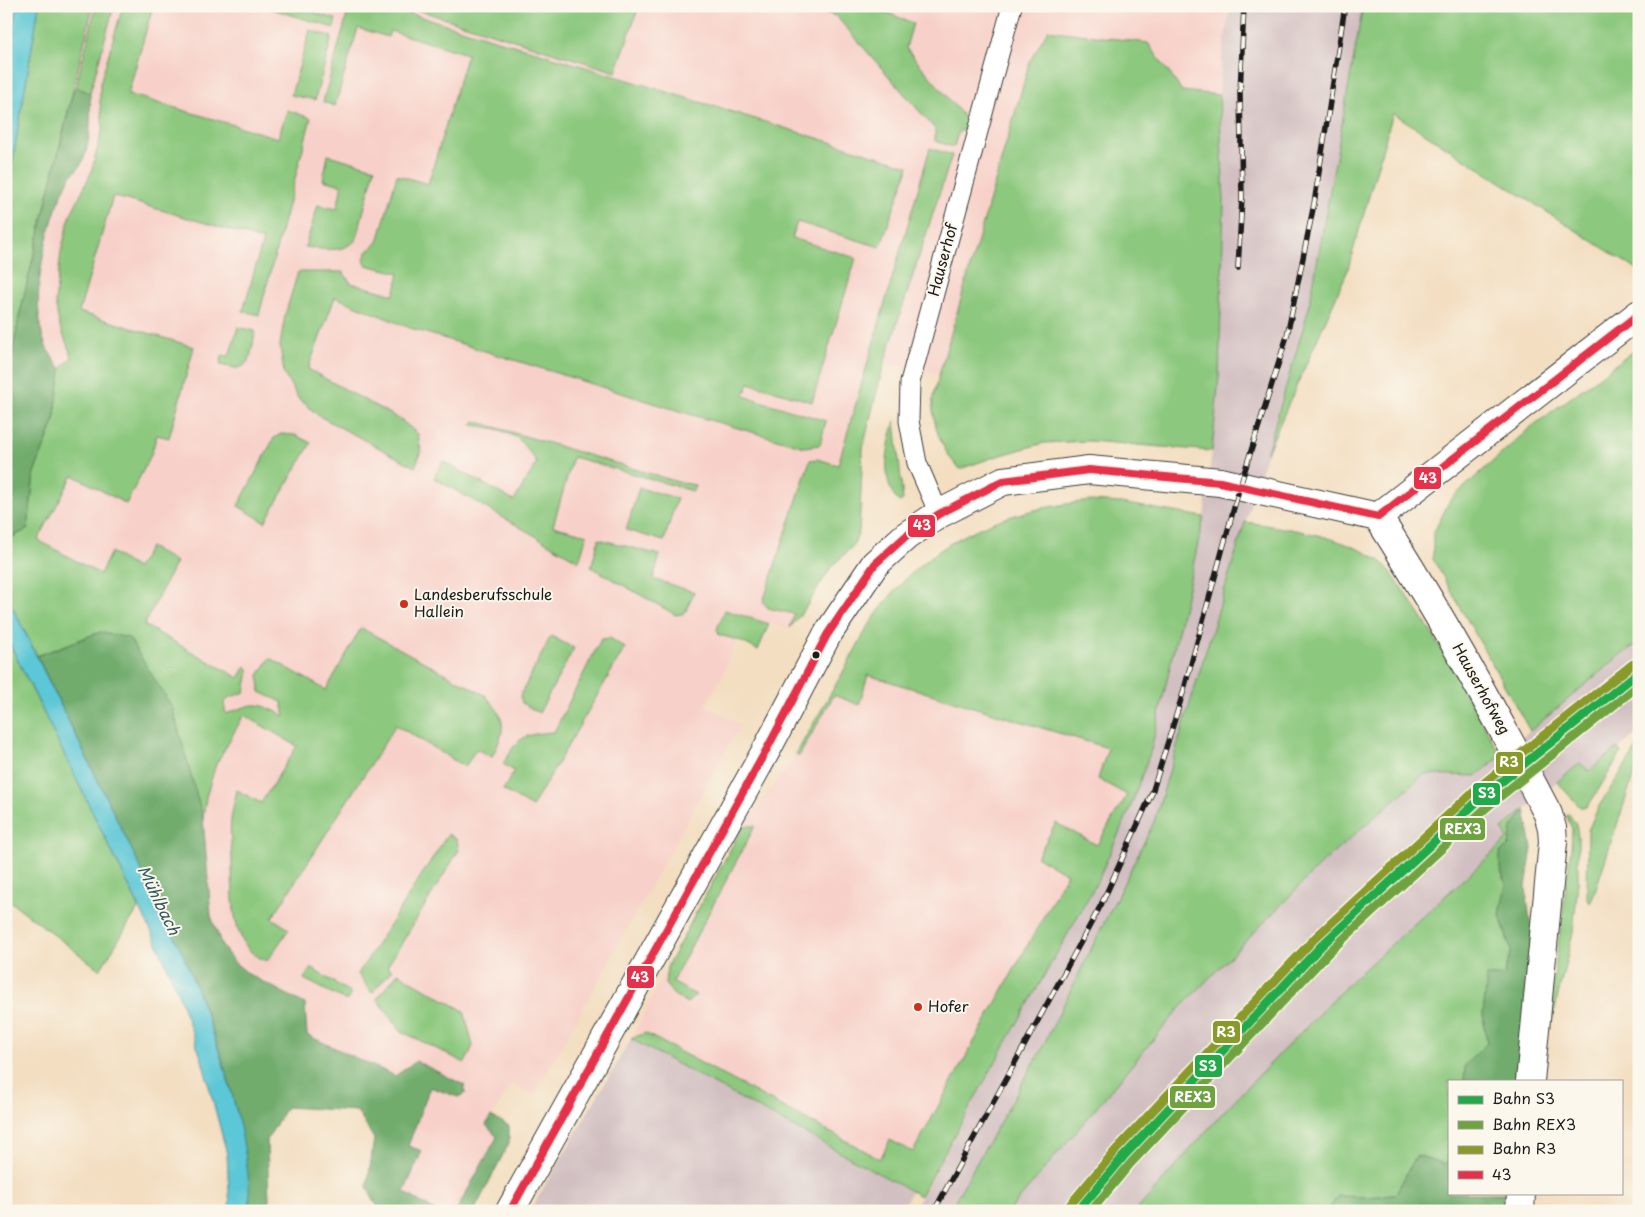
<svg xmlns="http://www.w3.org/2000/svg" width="1645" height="1217" font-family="'Playpen Sans',sans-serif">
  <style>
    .built { fill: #f7d1c9 }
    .industrial { fill: #d2bfc1 }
    .green { fill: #8cc87e; stroke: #54724d }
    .forest { fill: #71ac6d; stroke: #466444 }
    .water { fill: #5cc7d6; stroke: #3c7279 }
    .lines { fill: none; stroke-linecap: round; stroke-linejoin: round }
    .service-casing { stroke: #3c3935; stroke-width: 21 }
    .minor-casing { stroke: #3c3935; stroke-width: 30 }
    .service { stroke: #fff; stroke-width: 19 }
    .minor { stroke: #fff; stroke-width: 28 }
    .rail-casing { stroke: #1c1c1c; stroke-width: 5.5 }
    .rail { stroke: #fbf7ec; stroke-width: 4; stroke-dasharray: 11; stroke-linecap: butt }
    .bus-1-casing { stroke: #fbf7ec; stroke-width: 11 }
    .bus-1 { stroke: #e5314c; stroke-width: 8 }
    .rail-1-casing { stroke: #fbf7ec; stroke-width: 12 }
    .rail-2-casing { stroke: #fbf7ec; stroke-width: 12 }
    .rail-3-casing { stroke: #fbf7ec; stroke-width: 12 }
    .rail-1 { stroke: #22aa4a; stroke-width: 9 }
    .rail-2 { stroke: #6fa33f; stroke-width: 9 }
    .rail-3 { stroke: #899a2a; stroke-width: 9 }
    .poi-dot { fill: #c8321e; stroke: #fbf7ec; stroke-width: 2 }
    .bus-dot { fill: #1c1c1c; stroke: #fbf7ec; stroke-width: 2 }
    .labels { text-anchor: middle; stroke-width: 4; stroke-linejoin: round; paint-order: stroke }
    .street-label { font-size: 15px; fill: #1c1c1c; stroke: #fbf7ec }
    .poi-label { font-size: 15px; fill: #1c1c1c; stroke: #fbf7ec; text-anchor: start }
    .water-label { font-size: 16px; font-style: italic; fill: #32585d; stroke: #fbf7ec }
    .line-badge { stroke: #fbf7ec; stroke-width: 2 }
    .badge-label { font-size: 14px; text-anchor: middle; font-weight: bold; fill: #fff }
  </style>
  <rect width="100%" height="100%" fill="#fbf7ec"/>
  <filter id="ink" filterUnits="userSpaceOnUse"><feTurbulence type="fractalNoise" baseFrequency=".02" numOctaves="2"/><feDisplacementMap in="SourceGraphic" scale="10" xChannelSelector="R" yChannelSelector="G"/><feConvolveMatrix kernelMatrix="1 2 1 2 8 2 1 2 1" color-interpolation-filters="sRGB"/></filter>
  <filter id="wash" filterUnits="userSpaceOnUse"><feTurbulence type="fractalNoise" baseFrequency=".0096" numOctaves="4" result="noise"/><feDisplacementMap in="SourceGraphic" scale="20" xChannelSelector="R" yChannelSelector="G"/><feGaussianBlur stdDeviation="1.12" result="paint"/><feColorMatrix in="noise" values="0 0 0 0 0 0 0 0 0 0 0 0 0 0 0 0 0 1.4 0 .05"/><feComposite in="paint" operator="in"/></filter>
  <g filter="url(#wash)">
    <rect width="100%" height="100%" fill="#f3dec1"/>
    <g class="built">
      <polygon points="6,6 17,6 6,65"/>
      <polygon points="93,6 405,6 616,71 639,6 1230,6 1222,57 1219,94 1182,91 1148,43 1048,30 1030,61 939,375 870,360 790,628 769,624 758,650 738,640 728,660 723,675 705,705 740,725 534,1096 512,1084 491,1116 509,1126 509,1143 474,1211 389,1211 416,1101 202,1004 184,956 6,594 6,392 19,317"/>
      <polygon points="851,657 1151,750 920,1196 631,1039 667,967 743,826 788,767"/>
    </g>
    <g class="industrial">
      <polygon points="1230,6 1363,6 1309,308 1266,455 1214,622 1154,822 1039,1054 949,1211 913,1211 1097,882 1129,811 1151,750 1204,517 1212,451 1219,376 1224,201 1219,94 1222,57"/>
      <polygon points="1639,642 1639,732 1589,772 1579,763 1503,829 1508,839 1350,982 1225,1110 1136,1211 1009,1211 1180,1008 1323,862 1424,774 1476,776 1617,658"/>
      <polygon points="631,1039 911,1192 901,1211 530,1211"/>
    </g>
    <g class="green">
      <polygon points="39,6 93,6 19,317 6,392 6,199"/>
      <polygon points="96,6 114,6 90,93 76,87"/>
      <path d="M123 6H153L128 94 278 138 287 110 311 118 259 315 243 311 263 240 113 196 79 312 194 347 169 438 157 435 151 455 126 504 73 475 38 540 100 574 111 552 137 568 150 547 176 562 144 625 239 678 246 666 249 671 245 692 228 698 224 704 226 714C257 702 255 701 285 716L282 702 260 692 259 675 270 658 326 690 361 628 485 695C508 720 506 728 492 757L476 749 465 767 396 725 272 918 289 929 267 961C229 950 233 894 232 863 232 849 229 833 231 820 232 810 235 800 237 790L261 803 297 746 244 715 216 764 206 797 203 818 172 707 100 632 37 656 6 594V540L28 529 34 473 54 422 61 369 72 357 59 324 55 302 61 252 70 216 91 173 103 127 100 103V83Z"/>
      <polygon points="262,6 317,6 315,13 336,19 334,28"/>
      <polygon points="327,6 386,6 909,166 880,247 797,222 792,238 856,258 812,402 749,383 744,396 826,421 820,445 805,447 699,417 410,328 335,297 308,369 401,420 418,434 421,452 415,467 319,416 298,398 284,374 280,345 285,315 298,272 343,272 351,283 394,295 399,273 366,265 364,259 367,252 378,242 397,175 428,184 467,54 390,31 388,37 358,28 335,106 323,102 347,15 326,8"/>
      <polygon points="405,6 639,6 616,72"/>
      <polygon points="802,6 870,6 913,23 906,48 970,124 958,133 954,147 935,141 935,129 836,16"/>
      <polygon points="1363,6 1639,6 1639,271 1393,113 1347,272 1266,455 1309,308"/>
      <polygon points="310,30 332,37 315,100 291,95"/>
      <path d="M1048 30 1148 43 1182 91 1219 95 1224 201 1219 376 1212 451 1089 441 1044 443 994 457 960 469C944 454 935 432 933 410 931 399 937 386 939 375L1030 61Z"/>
      <polygon points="930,148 952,155 884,364 875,399 863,448 859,531 854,545 832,566 806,607 790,628 794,614 768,608 763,602 810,460 817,459 838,465"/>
      <path d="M328 155 375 168 356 240C341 254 324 249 305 247L318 205 337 209 342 185 323 180Z"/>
      <path d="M238 327 255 331C253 343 252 368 236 368 230 367 225 366 220 365L222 355 229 356Z"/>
      <polygon points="1639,347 1639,642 1617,658 1530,731 1433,559 1433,534 1450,500 1531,427"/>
      <polygon points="475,421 678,482 695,485 693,491 573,457 553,526 587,535 579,561 434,478 443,461 514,501 537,462 518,438 497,429 472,425"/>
      <path d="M895 421 903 500 899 502C879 481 888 445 895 421Z"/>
      <polygon points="281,434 295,435 311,443 265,522 238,506 274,438"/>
      <polygon points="639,488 677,498 664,541 626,530"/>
      <path d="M1090 501 1121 503 1204 517 1151 750 1129 811 1097 882 920 1196 631 1039 645 1033 880 1159 890 1140 913 1152 1067 874 1037 857 1056 823 1097 845 1127 795 1098 779 1108 748 868 675 859 705 834 695 799 756 796 754C813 724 830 695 847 665 857 647 866 628 878 612 933 537 1000 511 1090 501Z"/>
      <path d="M1245 522C1291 529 1339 535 1379 560 1387 565 1393 576 1398 583 1438 637 1469 698 1501 756L1476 776 1424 774 1323 862 1180 1008 1009 1211H949L1039 1054 1154 822Z"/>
      <polygon points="599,539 660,555 653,579 694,592 685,613 676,615 591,567"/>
      <polygon points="725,610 769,624 758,650 738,640 719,635 717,629"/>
      <polygon points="6,636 139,907 100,970 6,898"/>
      <polygon points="551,636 574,648 539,713 522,703 520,696"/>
      <path d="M610 638 625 648 532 807 503 790 514 771 503 764C518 737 523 734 554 732L601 639Z"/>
      <polygon points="1639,745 1639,759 1595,891 1590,903 1587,899 1588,830 1599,806"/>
      <polygon points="1618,748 1621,753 1592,800 1586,807 1580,807 1557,782 1580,763 1589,771"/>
      <polygon points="1525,809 1512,828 1509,846 1500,868 1506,884 1500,915 1511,951 1504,976 1488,976 1483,1014 1487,1043 1466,1065 1464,1081 1449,1081 1449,1161 1444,1164 1417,1155 1395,1195 1363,1197 1338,1196 1328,1211 1136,1211 1225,1110 1350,982 1508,839 1502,829"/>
      <polygon points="1569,814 1576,825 1578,836 1578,883 1573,932 1552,1021 1548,1021 1571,848 1572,829 1566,815"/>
      <polygon points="743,826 755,826 672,982 696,995 687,1003 674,995 665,984 667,967"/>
      <polygon points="448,834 457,840 459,850 387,967 392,970 372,993 358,974"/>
      <polygon points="311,968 351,993 347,1001 304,979"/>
      <polygon points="398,973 464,1011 473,1046 465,1063 401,1031 377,999"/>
    </g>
    <g class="forest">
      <path d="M76 87 90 93C91 116 91 140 83 161 79 169 70 175 67 183 47 224 27 302 46 346 49 354 56 361 61 369L54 422 34 473 28 529 6 540V392L19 317 73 92Z"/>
      <path d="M100 632 129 638 172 707 203 818 211 916 222 946 234 962 250 975 305 1004 307 1035 395 1076 416 1061 464 1085 466 1093 458 1097 430 1087 408 1146 422 1151 404 1192 435 1211H380L367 1187 374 1139 357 1111 286 1107 267 1140 269 1202 250 1207C247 1168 242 1128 231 1090 219 1044 201 1000 184 956L37 656Z"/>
      <polygon points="1525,809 1532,848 1526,887 1532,939 1521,1081 1464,1081 1465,1065 1487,1043 1483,1014 1487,976 1504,976 1511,951 1500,915 1506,884 1500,868 1500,852 1509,846 1512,828"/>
      <polygon points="491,1116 509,1126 509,1143 474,1211 456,1211 497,1137 486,1125"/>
      <polygon points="1417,1155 1444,1164 1449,1161 1449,1193 1513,1193 1511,1211 1328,1211 1338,1196 1363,1197 1395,1195"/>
    </g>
    <g class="water">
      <polygon points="17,6 39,6 6,199 6,65"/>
      <path d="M6 594 184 956C214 1034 250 1126 250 1211H230L227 1154 202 1060 177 990 157 943 6 636Z"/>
    </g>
  </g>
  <g filter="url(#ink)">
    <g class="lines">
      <g class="service-casing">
        <polyline id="service" points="939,514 917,463 909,421 910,382 1012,6"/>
      </g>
      <g class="minor-casing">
        <g id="minor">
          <path d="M1378 517C1440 613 1495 713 1548 814L1552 828 1553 842 1530 1081"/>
          <polyline points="510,1211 768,747 827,635 875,564 906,536 939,514 1003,481 1089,470 1220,482 1378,517 1639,314"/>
          <polyline points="1520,1211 1521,1193"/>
        </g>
      </g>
      <use href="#service" class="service"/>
      <use href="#minor" class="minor"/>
      <g class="rail-casing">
        <g id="rail">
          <polyline points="1238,268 1242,197 1240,93 1244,6"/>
          <polyline points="934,1211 1101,905 1152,793 1183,693 1240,486 1287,336 1314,204 1345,6"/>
        </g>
      </g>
      <use href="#rail" class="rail"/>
      <g class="bus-1-casing">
        <polyline id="bus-1" points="510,1211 768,747 827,635 875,564 906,536 939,514 1003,481 1089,470 1220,482 1378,517 1639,314"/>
      </g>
      <use href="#bus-1" class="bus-1"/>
      <g class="rail-1-casing">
        <polyline id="rail-1" points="1078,1211 1123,1157 1322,945 1480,799 1639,672"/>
      </g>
      <g class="rail-2-casing">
        <polyline id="rail-2" points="1091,1211 1130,1164 1329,952 1487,807 1639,685"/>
      </g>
      <g class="rail-3-casing">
        <polyline id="rail-3" points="1070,1205 1116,1150 1315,938 1474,791 1633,664"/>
      </g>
      <use href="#rail-1" class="rail-1"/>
      <use href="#rail-2" class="rail-2"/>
      <use href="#rail-3" class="rail-3"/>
    </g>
  </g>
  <g class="poi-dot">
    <circle cx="404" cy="604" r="5"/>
    <circle cx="918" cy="1007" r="5"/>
  </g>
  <circle class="bus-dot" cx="816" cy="655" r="4.5"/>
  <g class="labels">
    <g class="street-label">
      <text transform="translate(943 260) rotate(-75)" y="5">Hauserhof</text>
      <text transform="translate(1481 689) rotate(61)" y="5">Hauserhofweg</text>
    </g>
    <g class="poi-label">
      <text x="414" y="600">Landesberufsschule<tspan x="414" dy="17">Hallein</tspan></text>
      <text x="928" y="1012">Hofer</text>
    </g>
    <g class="water-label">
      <text transform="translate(159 900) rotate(64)" y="6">Mühlbach</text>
    </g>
  </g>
  <g class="line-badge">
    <rect x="1413" y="466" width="29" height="24" rx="5" fill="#e5314c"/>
    <rect x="907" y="514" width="29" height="24" rx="5" fill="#e5314c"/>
    <rect x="1495" y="751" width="29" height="24" rx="5" fill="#899a2a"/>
    <rect x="1472" y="782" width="29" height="24" rx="5" fill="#22aa4a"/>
    <rect x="1439" y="817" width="47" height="24" rx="5" fill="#6fa33f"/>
    <rect x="626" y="965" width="29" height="24" rx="5" fill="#e5314c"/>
    <rect x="1212" y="1020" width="29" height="24" rx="5" fill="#899a2a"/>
    <rect x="1194" y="1054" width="29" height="24" rx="5" fill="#22aa4a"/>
    <rect x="1169" y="1085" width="47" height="24" rx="5" fill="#6fa33f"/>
  </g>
  <g class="badge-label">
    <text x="1428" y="483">43</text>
    <text x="922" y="530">43</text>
    <text x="1509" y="767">R3</text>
    <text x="1487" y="798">S3</text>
    <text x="1463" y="834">REX3</text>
    <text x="640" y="982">43</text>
    <text x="1226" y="1037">R3</text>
    <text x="1208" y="1071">S3</text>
    <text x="1193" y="1102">REX3</text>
  </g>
  <rect width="1645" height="1217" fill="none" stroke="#fbf7ec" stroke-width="25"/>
  <rect x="1448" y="1080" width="175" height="115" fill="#fbf7ec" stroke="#a29f99"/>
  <rect x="1458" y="1096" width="25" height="8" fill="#22aa4a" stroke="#a29f99"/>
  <text x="1492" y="1104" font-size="15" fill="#1c1c1c">Bahn S3</text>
  <rect x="1458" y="1121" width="25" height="8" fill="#6fa33f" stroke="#a29f99"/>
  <text x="1492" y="1130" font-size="15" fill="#1c1c1c">Bahn REX3</text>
  <rect x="1458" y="1146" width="25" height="8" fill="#899a2a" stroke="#a29f99"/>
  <text x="1492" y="1154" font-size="15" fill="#1c1c1c">Bahn R3</text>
  <rect x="1458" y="1171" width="25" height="8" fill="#e5314c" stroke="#a29f99"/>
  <text x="1492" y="1180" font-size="15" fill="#1c1c1c">43</text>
</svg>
